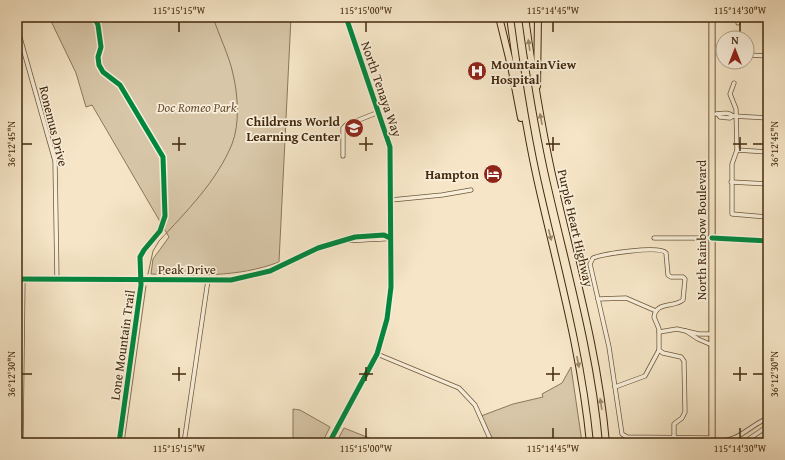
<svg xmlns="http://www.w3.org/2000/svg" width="785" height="460" font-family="'Gentium Book Plus',serif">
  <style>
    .green { fill: #d7c6a7; stroke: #8c775a }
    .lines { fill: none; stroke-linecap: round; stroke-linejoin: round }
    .stream { stroke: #897356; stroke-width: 1 }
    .street-casing { stroke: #6f583b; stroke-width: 5 }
    .secondary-casing { stroke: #42280c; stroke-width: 6 }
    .primary-casing { stroke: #42280c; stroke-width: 7 }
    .highway-casing { stroke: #42280c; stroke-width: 8 }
    .street { stroke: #f9efdb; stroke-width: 3.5 }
    .secondary { stroke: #f9efdb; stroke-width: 5 }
    .primary { stroke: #f6e6c7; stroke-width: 5.5 }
    .highway { stroke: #f6e6c7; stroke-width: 6 }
    .cycleway-casing { stroke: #f9efdb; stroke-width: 8 }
    .cycleway { stroke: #00873e; stroke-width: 5 }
    .oneway { fill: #9c876a }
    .ticks { fill: none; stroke: #42280c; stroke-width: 1.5 }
    .labels { text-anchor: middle; stroke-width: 3.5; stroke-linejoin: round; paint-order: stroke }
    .poi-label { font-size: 13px; font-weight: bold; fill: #42280c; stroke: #f9efdb; text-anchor: end }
    .street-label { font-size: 13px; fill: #42280c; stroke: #f9efdb }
    .park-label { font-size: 13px; font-style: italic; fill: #675033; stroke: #f9efdb }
    .neatline { fill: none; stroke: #42280c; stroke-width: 1.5 }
    .ticks-label { font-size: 10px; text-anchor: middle; fill: #42280c }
  </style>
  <rect width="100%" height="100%" fill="#f6e6c7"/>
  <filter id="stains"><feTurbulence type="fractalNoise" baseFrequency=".005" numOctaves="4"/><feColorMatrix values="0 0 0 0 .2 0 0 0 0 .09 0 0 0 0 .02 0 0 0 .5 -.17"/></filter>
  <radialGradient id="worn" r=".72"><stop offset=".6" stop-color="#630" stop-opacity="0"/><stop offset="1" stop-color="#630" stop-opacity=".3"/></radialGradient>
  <g class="green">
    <path d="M49 17H291L279 262C237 278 195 275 151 274L153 259 169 237 92 105 86 107 76 73Z"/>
    <polygon points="571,367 582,442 492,443 481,416 513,404 543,397 542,394 562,383"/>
    <polygon points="293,409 300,410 330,427 322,443 293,443"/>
    <polygon points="344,428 382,443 336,443"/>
  </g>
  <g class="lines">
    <g class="stream">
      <path d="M148 274 153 251 159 241C186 212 217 181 232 144 240 124 238 95 233 74 229 55 219 36 213 17"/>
      <polyline points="123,378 128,378"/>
      <polyline points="124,443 146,286"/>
    </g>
    <g class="street-casing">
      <g id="street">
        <polyline points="738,23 738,17"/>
        <polyline points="17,27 55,161 57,280"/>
        <polyline points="747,55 768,56"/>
        <polyline points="734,83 730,94 736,109 737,150 732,164 732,214 768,217"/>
        <path d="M716 114C722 114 727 111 733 116"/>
        <polyline points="718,114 720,117 730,118 733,116 768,118"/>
        <polyline points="737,150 768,152"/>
        <polyline points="343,156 343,128 346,125 379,112"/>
        <polyline points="731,182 768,184"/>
        <polyline points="391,200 442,195 471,190"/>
        <polyline points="654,238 712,238"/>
        <polyline points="598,299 626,298 656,311"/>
        <polyline points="686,331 698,339 712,345"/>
        <polyline points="659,332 677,329 699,334 712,334"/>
        <polyline points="377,354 459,388 475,405 492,443"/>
        <polyline points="615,387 645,376 659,350"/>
        <path d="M674 437V424L682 418 685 412 684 361 681 357 663 353 659 350V329L654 317C656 301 674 308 683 300L685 279 683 277H671L668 275 666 253C660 245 603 254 593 258L590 264 609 347 622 434 627 437 712 438"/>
        <path d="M712 442C742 441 745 428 768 418"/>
        <polyline points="21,443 23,279"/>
        <polyline points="184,443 208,280"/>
        <polyline points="743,443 768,426"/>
      </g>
    </g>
    <g class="secondary-casing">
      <g id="secondary">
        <polyline points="712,238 768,241"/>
        <polyline points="350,240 389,238"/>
        <polyline points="17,279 231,280 270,271 318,248 355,237 384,235 390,238"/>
        <polyline points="329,443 377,354 387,319 391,287 390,147 346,17"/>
      </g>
    </g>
    <g class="primary-casing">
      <polyline id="primary" points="712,17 712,443"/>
    </g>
    <g class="highway-casing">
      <g id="highway">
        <polyline points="499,17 511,66 521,118"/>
        <path d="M510 17C518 77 527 137 541 196 560 278 582 359 590 443"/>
        <path d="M525 17C532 68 540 119 551 170 571 260 598 350 606 443"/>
        <polyline points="537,86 538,17"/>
      </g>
    </g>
    <use href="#street" class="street"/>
    <use href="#secondary" class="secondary"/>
    <use href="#primary" class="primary"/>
    <use href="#highway" class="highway"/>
    <g class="cycleway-casing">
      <g id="cycleway">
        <polyline points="94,17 98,25 101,47 98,57 99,65 103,72 120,85 163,157 165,216 160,231 144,250 140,257 141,285 119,443"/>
        <polyline points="712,238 768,241"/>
        <polyline points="17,279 231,280 270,271 318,248 355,237 384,235 390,238"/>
        <polyline points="329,443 377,354 387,319 391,287 390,147 346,17"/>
      </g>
    </g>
    <use href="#cycleway" class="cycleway"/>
  </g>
  <defs><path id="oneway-solid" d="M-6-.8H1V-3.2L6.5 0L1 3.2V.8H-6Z"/></defs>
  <g class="oneway">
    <use href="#oneway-solid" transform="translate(529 45) rotate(-98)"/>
    <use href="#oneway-solid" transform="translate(541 119) rotate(-101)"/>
    <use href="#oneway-solid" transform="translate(550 235) rotate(76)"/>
    <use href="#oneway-solid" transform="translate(578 362) rotate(79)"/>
    <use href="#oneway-solid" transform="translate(601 404) rotate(-99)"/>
  </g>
  <path class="ticks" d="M179 22V32M366 22V32M553 22V32M740 22V32M179 137V151M366 137V151M553 137V151M740 137V151M22 144H32M172 144H186M359 144H373M546 144H560M733 144H747M753 144H763M179 367V381M366 367V381M553 367V381M740 367V381M22 374H32M172 374H186M359 374H373M546 374H560M733 374H747M753 374H763M179 428V438M366 428V438M553 428V438M740 428V438"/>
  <defs>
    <g id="hospital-disc" transform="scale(1)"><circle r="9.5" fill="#8f2418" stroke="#f9efdb"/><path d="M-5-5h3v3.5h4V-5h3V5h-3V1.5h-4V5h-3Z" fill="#fff"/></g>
    <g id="school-disc" transform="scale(1)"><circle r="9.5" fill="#8f2418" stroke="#f9efdb"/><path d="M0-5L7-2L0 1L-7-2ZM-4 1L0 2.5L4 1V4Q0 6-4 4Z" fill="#fff"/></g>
    <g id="hotel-disc" transform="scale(1)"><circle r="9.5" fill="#8f2418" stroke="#f9efdb"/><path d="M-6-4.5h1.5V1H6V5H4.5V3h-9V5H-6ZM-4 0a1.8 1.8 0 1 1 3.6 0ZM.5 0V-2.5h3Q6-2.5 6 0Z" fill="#fff"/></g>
  </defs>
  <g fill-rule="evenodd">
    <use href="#hospital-disc" x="477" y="71"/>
    <use href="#school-disc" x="354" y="128"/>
    <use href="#hotel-disc" x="493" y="174"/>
  </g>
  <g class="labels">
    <g class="poi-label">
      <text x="491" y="69" text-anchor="start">MountainView<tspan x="491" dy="15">Hospital</tspan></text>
      <text x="340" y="126">Childrens World<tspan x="340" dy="15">Learning Center</tspan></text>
      <text x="479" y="179">Hampton</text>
    </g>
    <g class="street-label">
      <text transform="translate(382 89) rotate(71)" y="5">North Tenaya Way</text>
      <text transform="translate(54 126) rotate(76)" y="5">Ronemus Drive</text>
      <text transform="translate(576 228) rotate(77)" y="5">Purple Heart Highway</text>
      <text transform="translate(701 230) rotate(-90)" y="5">North Rainbow Boulevard</text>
      <text x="187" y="274">Peak Drive</text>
      <text transform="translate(122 345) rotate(-82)" y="5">Lone Mountain Trail</text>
    </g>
    <g class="park-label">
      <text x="197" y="112">Doc Romeo Park</text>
    </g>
  </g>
  <rect width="785" height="460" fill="none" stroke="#f6e6c7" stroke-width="44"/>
  <g transform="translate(735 50)"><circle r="19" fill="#f9efdb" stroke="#b09f88"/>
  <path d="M0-3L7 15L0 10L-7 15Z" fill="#8f2418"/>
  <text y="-6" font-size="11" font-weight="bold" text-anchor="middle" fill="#42280c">N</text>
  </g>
  <rect x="22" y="22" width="741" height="416" class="neatline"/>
  <g class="ticks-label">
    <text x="179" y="14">115°15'15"W</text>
    <text x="366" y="14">115°15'00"W</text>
    <text x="553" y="14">115°14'45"W</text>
    <text x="740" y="14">115°14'30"W</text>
    <text transform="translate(11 144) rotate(-90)" y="4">36°12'45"N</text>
    <text transform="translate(774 144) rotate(-90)" y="4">36°12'45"N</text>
    <text transform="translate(11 374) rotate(-90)" y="4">36°12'30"N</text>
    <text transform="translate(774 374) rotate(-90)" y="4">36°12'30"N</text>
    <text x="179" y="452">115°15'15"W</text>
    <text x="366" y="452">115°15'00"W</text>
    <text x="553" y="452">115°14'45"W</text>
    <text x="740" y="452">115°14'30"W</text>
  </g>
  <rect width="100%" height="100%" filter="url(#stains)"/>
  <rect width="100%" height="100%" fill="url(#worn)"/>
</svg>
